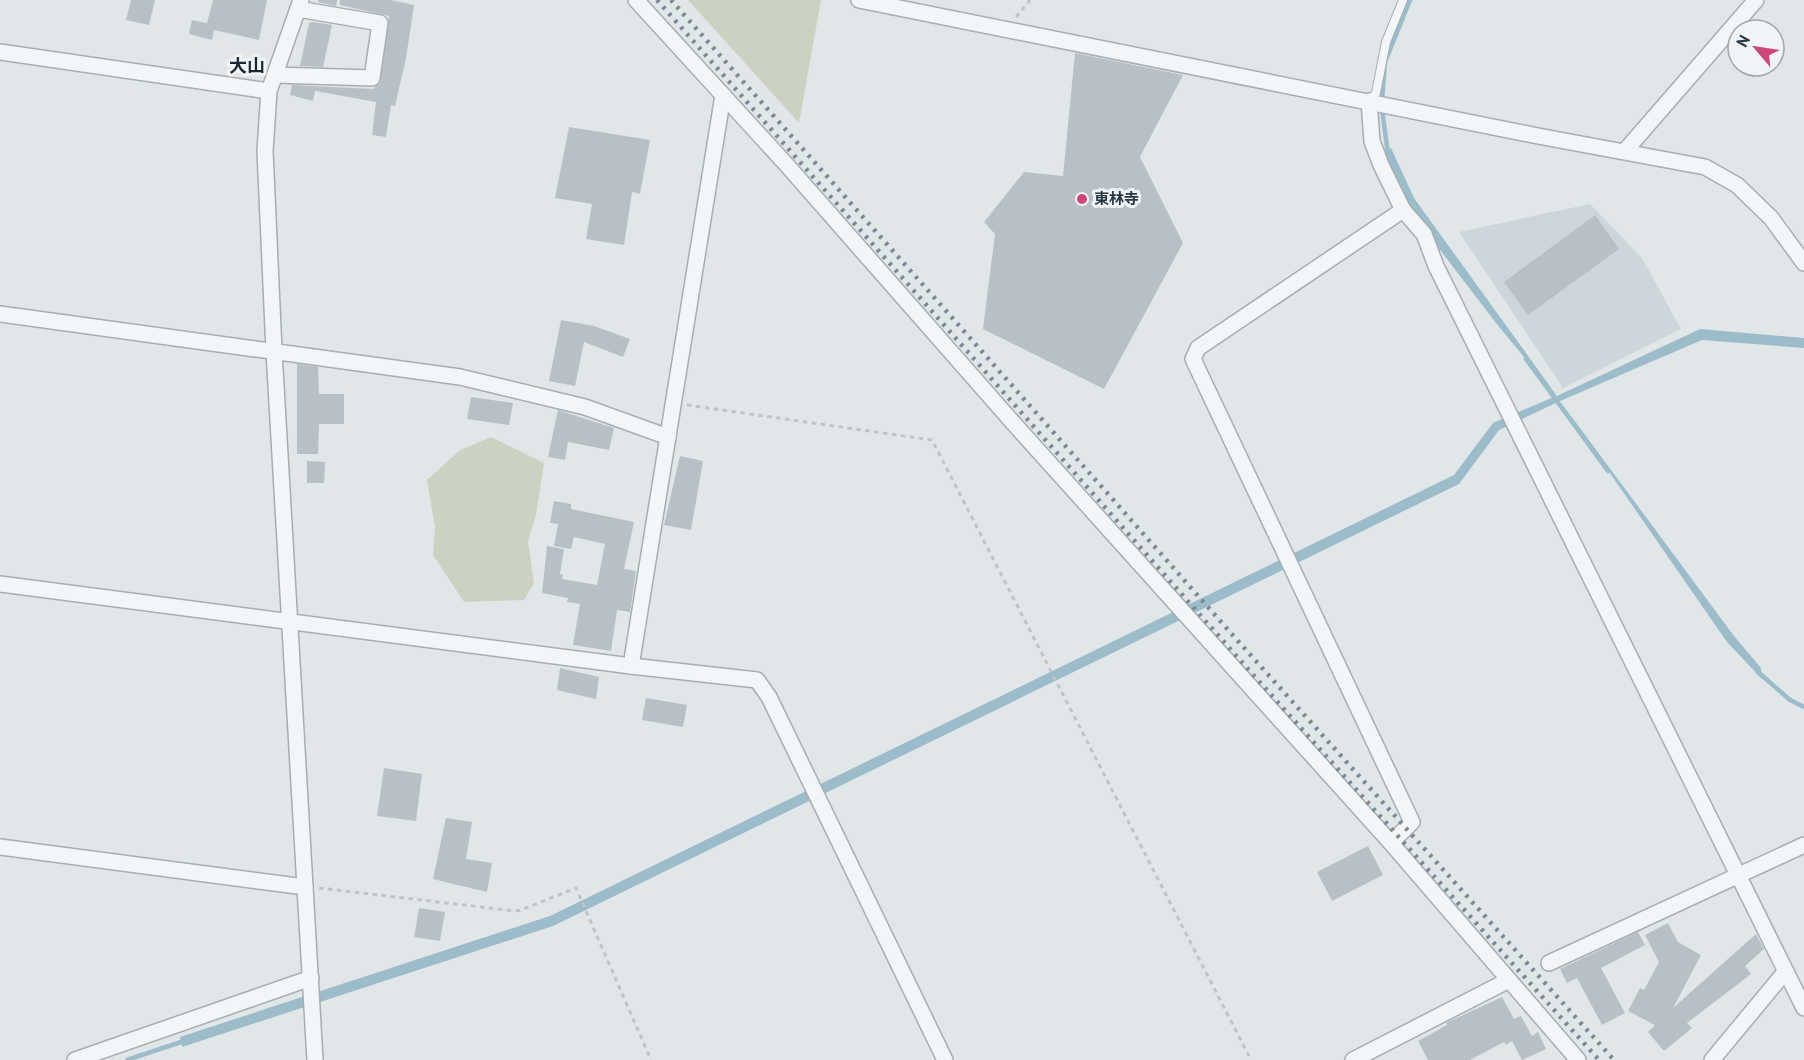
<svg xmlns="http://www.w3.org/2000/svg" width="1804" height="1060" font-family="'PT Sans','Noto Sans JP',sans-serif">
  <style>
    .built { fill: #cfd6db }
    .green { fill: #cad3c2 }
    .water { fill: #9cbcc9 }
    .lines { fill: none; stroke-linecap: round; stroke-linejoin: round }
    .stream { stroke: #9cbcc9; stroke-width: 4.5 }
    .building { fill: #b8c0c6 }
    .service-casing { stroke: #a6aeb3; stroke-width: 10 }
    .minor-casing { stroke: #a6aeb3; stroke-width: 18 }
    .path { stroke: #bec4c8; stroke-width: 3; stroke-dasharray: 4.5 4.5; stroke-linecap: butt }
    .service { stroke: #f3f6f8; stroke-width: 8 }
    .minor { stroke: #f3f6f8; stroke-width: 15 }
    .rail { stroke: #7a8993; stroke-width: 4.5; stroke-dasharray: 3 6; stroke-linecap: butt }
    .poi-dot { fill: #ce4779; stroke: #f0f4f7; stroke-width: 2 }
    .labels { text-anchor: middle; stroke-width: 6; stroke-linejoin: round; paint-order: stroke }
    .poi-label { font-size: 15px; font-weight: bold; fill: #293741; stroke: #f0f4f7; text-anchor: start }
    .quarter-label { font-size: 18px; font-weight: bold; fill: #1b2832; stroke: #f0f4f7 }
  </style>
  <rect width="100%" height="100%" fill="#e1e6e9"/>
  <polygon class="built" points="1590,204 1642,258 1681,329 1563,388 1459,232"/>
  <g class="green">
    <polygon points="688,0 821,0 799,123"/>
    <polygon points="491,437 544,463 536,515 528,541 534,583 524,600 464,602 433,555 435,527 427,480 460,450"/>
  </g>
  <polygon class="water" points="1391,148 1414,198 1557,396 1700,329 1804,338 1804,348 1702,340 1560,401 1734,636 1761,668 1762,679 1727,642 1560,401 1499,430 1459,484 553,926 182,1047 180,1037 550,916 1454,475 1493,423 1556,396 1496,323 1405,204 1381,150"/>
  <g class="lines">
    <g class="stream">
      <polyline points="1382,101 1385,62 1410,0"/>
      <polyline points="1382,109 1388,154"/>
      <polyline points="1526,359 1608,471"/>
      <polyline points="1758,672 1790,700 1804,707"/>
      <polyline points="127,1060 184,1041"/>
    </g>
  </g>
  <g class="building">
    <polygon points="131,0 155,0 149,25 126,20"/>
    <polygon points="213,0 267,0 259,40 214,30 212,40 189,34 192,20 207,23"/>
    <polygon points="318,0 337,0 336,6 318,2"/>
    <polygon points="340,0 391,0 414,5 406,58 395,106 391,105 386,137 372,135 376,102 315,91 313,101 290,95 292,85 373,89 380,83 389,16 340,5"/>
    <polygon points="313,22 332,25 323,67 300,66 309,23"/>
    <polygon points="1075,53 1183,75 1140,157 1183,243 1104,389 983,329 995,234 984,222 1024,172 1063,176"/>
    <polygon points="569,127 650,140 640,194 632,192 624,245 586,239 592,204 555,198"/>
    <polygon points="1595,215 1619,249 1528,315 1504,282"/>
    <polygon points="561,320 594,326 630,339 623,357 584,342 575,386 549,381"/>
    <polygon points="297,364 318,367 319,394 344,394 344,424 319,424 318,454 297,454"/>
    <polygon points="471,397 513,403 509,425 467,419"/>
    <polygon points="558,410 614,428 609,450 568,442 565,460 548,457"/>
    <polygon points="680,456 703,461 691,530 664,525"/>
    <polygon points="307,461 325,462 324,483 307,483"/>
    <polygon points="554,501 571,504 571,509 634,522 624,569 636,571 630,612 617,610 611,651 573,645 580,604 567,602 568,598 542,593 547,546 564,549 560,574 563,575 562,579 597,585 605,544 574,537 571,549 554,546 558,524 550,523"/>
    <polygon points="560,668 599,677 596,699 557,690"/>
    <polygon points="646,698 687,705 683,727 642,720"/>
    <polygon points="384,768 422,774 416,821 377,816"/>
    <polygon points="446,818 472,822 466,859 492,863 487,892 433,879"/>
    <polygon points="1368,846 1383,875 1332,901 1317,872"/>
    <polygon points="419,908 445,912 440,941 414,937"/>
    <polygon points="1668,923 1678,942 1701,955 1673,1008 1756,934 1764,949 1745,966 1751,974 1687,1023 1692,1028 1664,1051 1648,1032 1655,1025 1628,1011 1640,988 1644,990 1659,962 1645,935"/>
    <polygon points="1638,932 1645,945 1601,968 1625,1013 1602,1025 1577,978 1567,983 1560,969"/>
    <polygon points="1502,997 1514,1019 1521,1016 1532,1036 1538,1032 1546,1049 1522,1060 1512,1041 1506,1045 1504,1042 1470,1060 1428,1060 1418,1041 1447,1025 1446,1023"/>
  </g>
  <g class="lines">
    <g class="service-casing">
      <polyline id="service" points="1369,101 1376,93 1386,42 1403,0"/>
    </g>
    <g class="minor-casing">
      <g id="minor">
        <polyline points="301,0 269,91 265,151 274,351 315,1060"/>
        <polyline points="636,0 785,163 1016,426 1391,843 1578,1060"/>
        <polyline points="859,0 1538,136 1705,167 1737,185 1771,218 1804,263"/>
        <polyline points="0,52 269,91"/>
        <polyline points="275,75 372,78 380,23 298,9"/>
        <polyline points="1369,101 1372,141 1381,165 1403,210 1424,234 1436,266 1804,1008"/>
        <polyline points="1625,151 1756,0"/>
        <polyline points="0,314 460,377 585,407 668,437"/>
        <polyline points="0,584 631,666 757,680 769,697 945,1060"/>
        <polyline points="631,666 723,95"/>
        <polyline points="1391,843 1412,822 1193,359 1198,348 1403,210"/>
        <polyline points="0,847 305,887"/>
        <polyline points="1549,963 1804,845"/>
        <polyline points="75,1060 311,978"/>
        <polyline points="1353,1060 1509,980"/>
        <polyline points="1712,1060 1785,972"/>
      </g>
    </g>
    <g class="path">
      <polyline points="1016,17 1030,0"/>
      <polyline points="687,405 932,440 1251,1060"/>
      <polyline points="319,888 515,911 521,910 576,888 651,1060"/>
    </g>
    <use href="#service" class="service"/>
    <use href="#minor" class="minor"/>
    <g class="rail">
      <polyline points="657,0 1239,659 1599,1060"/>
      <polyline points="671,0 1246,650 1614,1060"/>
    </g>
  </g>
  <circle class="poi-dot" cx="1082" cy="199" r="6"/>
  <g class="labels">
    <g class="poi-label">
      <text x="1094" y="204">東林寺</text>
    </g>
    <g class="quarter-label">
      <text x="247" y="72">大山</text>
    </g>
  </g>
  <g transform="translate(1756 48) rotate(299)"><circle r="28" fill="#f0f4f7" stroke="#a0a8ae" stroke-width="1.5"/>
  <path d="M0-4.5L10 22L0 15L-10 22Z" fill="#ce4779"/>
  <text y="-9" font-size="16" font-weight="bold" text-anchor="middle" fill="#293741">N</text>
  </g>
</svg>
